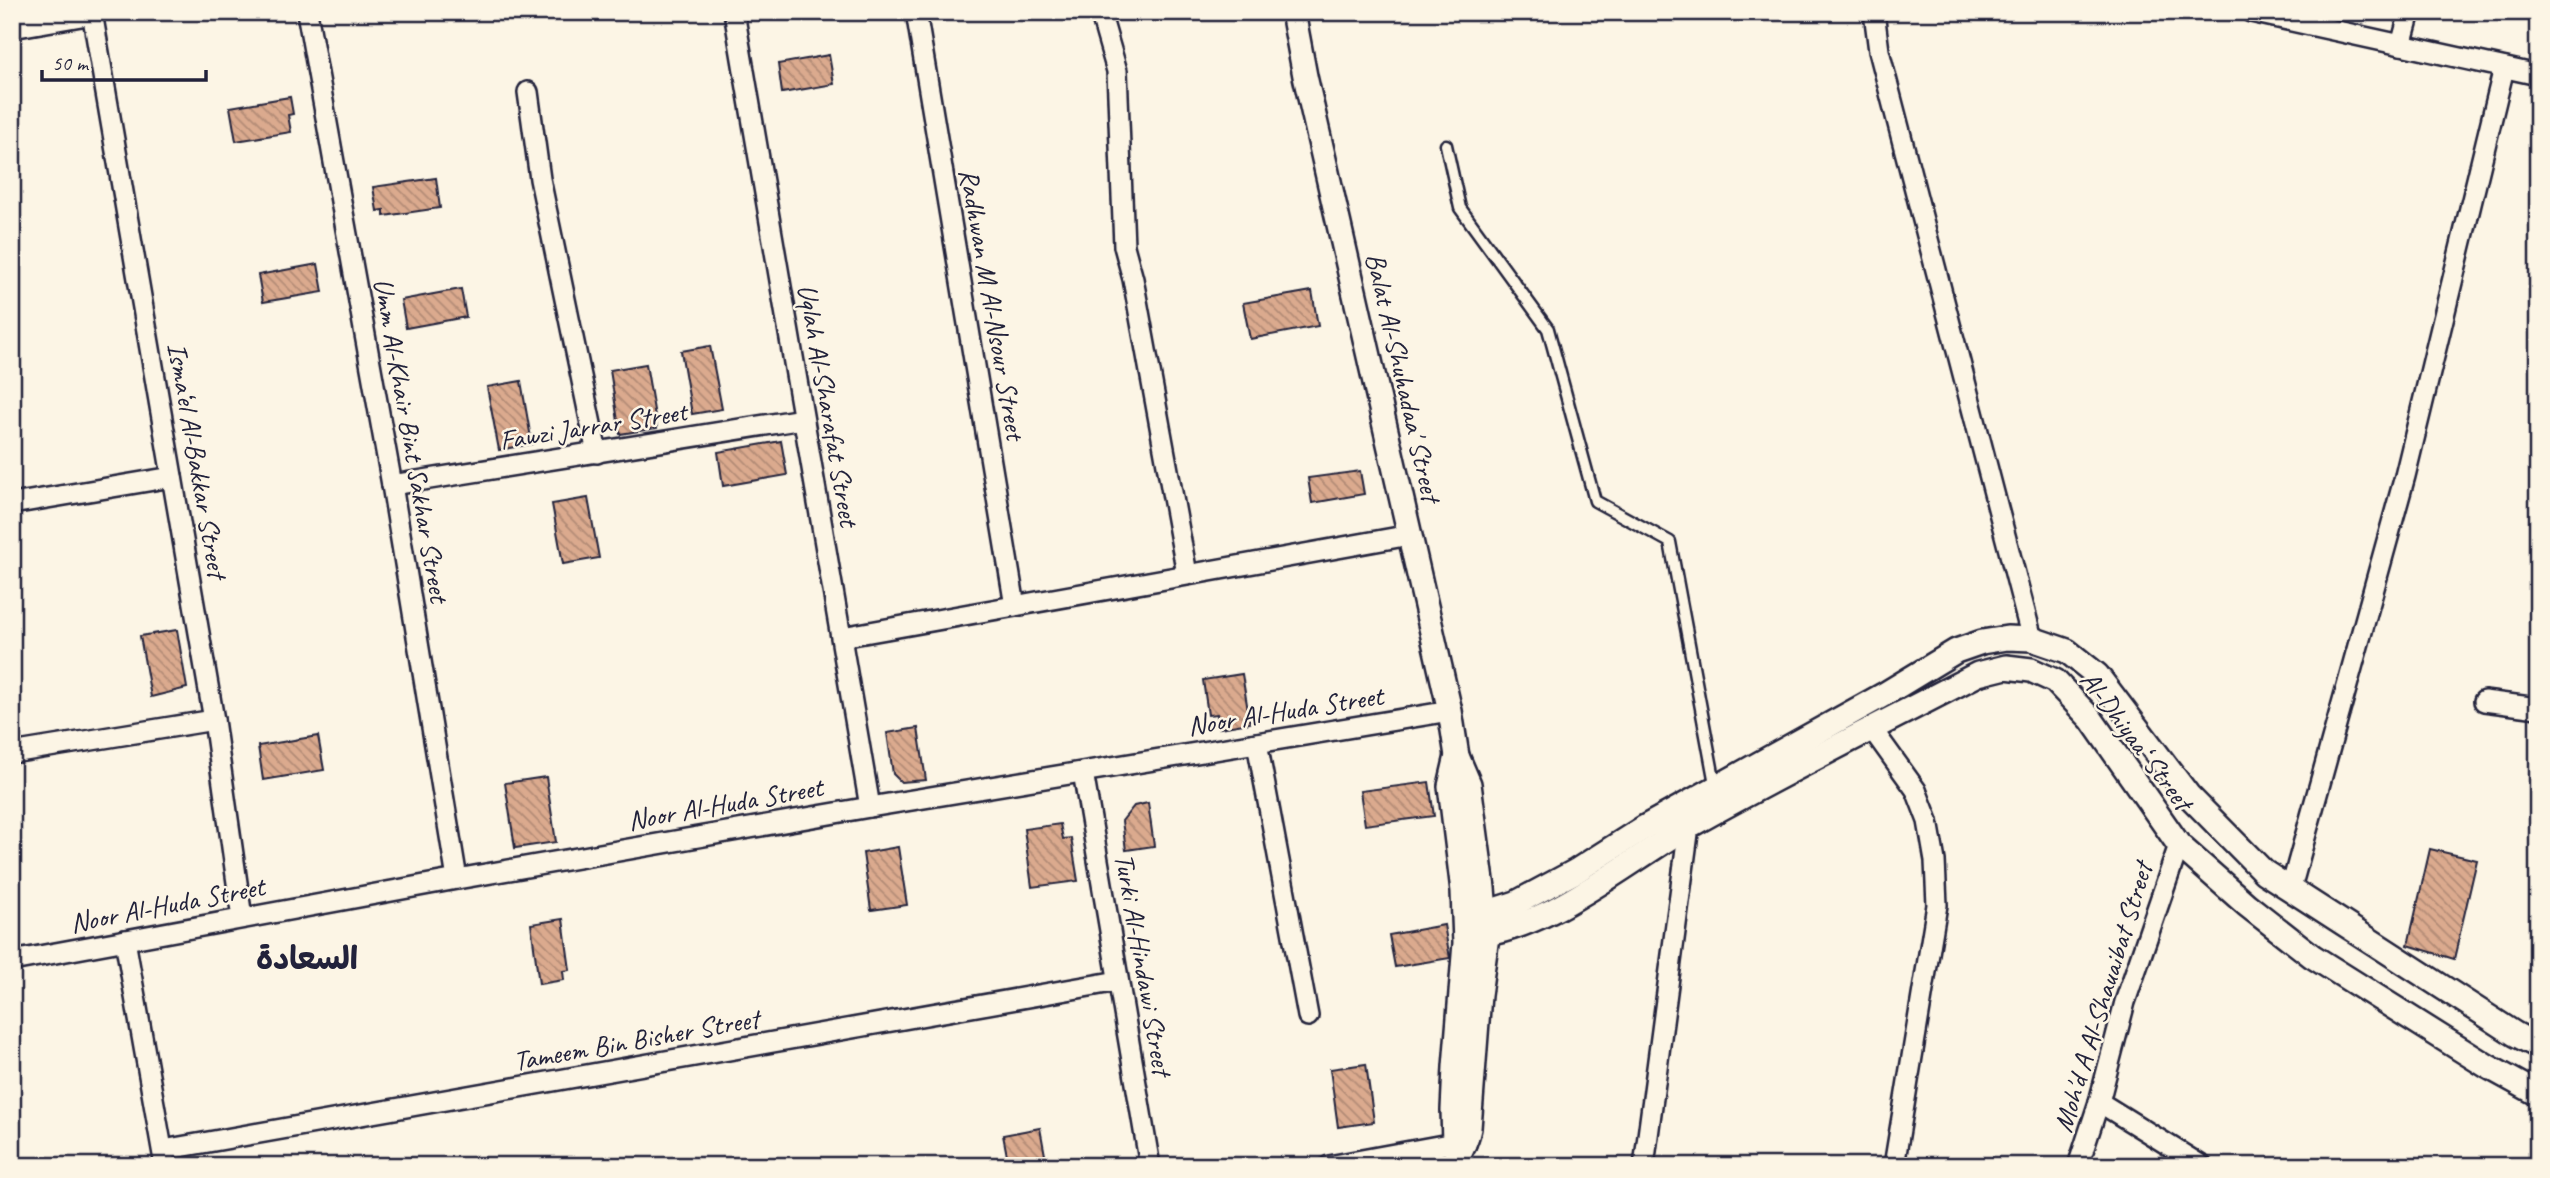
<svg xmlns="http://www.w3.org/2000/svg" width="2550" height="1178" font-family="Caveat,'Playpen Sans Arabic',sans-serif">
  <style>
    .building { fill: url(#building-back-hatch); stroke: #22223b; stroke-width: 2 }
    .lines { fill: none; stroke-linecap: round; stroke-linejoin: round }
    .service-casing { stroke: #22223b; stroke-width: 15 }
    .minor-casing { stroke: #22223b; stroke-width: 24 }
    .tertiary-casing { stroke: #22223b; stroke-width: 28 }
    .service { stroke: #fcf5e5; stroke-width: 10 }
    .minor { stroke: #fcf5e5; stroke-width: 19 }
    .tertiary { stroke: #fcf5e5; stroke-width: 23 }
    .labels { text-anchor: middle; stroke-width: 5; stroke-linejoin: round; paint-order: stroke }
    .street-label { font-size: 28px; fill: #22223b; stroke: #fcf5e5 }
    .quarter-label { font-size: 32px; font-weight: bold; fill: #22223b; stroke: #fcf5e5 }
  </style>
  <defs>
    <pattern id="building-back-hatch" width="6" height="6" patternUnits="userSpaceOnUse" patternTransform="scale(1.75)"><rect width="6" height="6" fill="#dbaa8e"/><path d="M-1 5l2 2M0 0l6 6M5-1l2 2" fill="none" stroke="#b18a75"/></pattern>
  </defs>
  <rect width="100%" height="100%" fill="#fcf5e5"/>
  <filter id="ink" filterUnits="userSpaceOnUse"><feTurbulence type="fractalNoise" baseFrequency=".0143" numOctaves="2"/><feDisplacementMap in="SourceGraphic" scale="14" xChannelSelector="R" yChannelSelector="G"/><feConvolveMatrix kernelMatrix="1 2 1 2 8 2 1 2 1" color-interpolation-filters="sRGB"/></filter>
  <g filter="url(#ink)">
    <g class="building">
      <polygon points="829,55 834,84 782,93 778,64"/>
      <polygon points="290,97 293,114 288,115 291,132 236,141 230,107"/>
      <polygon points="436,178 440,208 384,216 384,210 377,211 373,187"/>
      <polygon points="318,264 323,292 263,302 258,275"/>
      <polygon points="461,289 466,317 406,328 401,300"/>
      <polygon points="1312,291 1318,326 1250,339 1243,303"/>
      <polygon points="710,346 722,409 692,414 681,351"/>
      <polygon points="646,364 657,428 620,434 610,370"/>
      <polygon points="521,381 532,444 499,450 487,387"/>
      <polygon points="781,441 787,475 723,486 718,452"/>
      <polygon points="1360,471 1364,494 1312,503 1308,478"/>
      <polygon points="588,498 599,558 563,564 552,504"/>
      <polygon points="177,630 187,688 151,697 140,636"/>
      <polygon points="1242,674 1250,723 1219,728 1217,714 1208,715 1203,680"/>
      <polygon points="918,728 926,780 901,782 893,774 887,733"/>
      <polygon points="318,736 324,770 263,780 258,746"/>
      <polygon points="546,777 556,842 515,848 505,783"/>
      <polygon points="1429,782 1434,816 1365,825 1360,791"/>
      <polygon points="1148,803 1154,846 1126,850 1122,821 1134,806"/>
      <polygon points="1060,824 1063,839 1071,838 1078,881 1032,887 1024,829"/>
      <polygon points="898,847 907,905 871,910 863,853"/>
      <polygon points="2430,849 2477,860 2454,959 2408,945"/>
      <polygon points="563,919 570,970 563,971 564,980 539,984 531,924"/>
      <polygon points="1444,925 1450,958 1395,967 1389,935"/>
      <polygon points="1366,1064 1374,1122 1338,1127 1330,1069"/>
      <polygon points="1040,1128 1047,1166 1009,1166 1003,1135"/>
    </g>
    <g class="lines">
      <g class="service-casing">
        <polyline id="service" points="1446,145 1460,208 1548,329 1595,501 1670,542 1716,789"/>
      </g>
      <g class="minor-casing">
        <g id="minor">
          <polyline points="92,12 214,720 242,918"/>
          <polyline points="307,12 392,485 457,879"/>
          <polyline points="734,12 870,807"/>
          <polyline points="916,12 1015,606"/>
          <polyline points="1100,12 1117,71 1124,246 1133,279 1187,574"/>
          <polyline points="1874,12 1879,51 2032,639"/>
          <polyline points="2251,12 2538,75"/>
          <polyline points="12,28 93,14"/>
          <polyline points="2401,45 2410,12"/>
          <polyline points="528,92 540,179 597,453"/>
          <polyline points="392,485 803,419"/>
          <polyline points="12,504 172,477"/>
          <polyline points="842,637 1410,535"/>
          <polyline points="2484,701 2538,708"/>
          <polyline points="1872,729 1916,790 1928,821 1935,861 1937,905 1894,1166"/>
          <polyline points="1257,743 1308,1016"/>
          <polyline points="12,753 214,720"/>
          <polyline points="1083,772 1150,1166"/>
          <polyline points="2291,888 2405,476 2504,68"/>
          <polyline points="125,940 165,1166"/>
          <polyline points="12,961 457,879 870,807 1450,711"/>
          <polyline points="2099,1102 2202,1166"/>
          <polyline points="163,1150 1118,981"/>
          <polyline points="1329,1166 1454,1143 1466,1144"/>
          <polyline points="1644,1166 1689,826"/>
          <polyline points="2078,1166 2099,1102 2125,1002 2179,845"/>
        </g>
      </g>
      <g class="tertiary-casing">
        <g id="tertiary">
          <path d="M1293 12 1305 76 1450 711 1457 756 1469 784 1483 888 1487 936 1479 995 1469 1128C1466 1145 1459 1150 1454 1166"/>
          <polyline points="1464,912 1485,913 1516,903 1576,871 1645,827 1885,694 1956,651 1982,642 2007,638 2032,639 2067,651 2097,675 2188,795 2264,872 2515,1034 2538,1046"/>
          <path d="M1465 936C1543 935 1625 862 1691 825 1785 772 1882 724 1978 674L2006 667 2031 670 2055 681 2091 719 2179 845 2247 905 2312 956 2487 1066 2538 1094"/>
          <polyline points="1456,1152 1454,1143 1453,1110 1455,1067 1465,943 1463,891 1450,786 1457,756"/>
        </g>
      </g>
      <use href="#service" class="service"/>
      <use href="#minor" class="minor"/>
      <use href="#tertiary" class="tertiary"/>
    </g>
  </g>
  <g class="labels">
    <g class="street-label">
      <text transform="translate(993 304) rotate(80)" y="10">Radhwan M Al-Nsour Street</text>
      <text transform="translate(1404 377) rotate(77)" y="10">Balat Al-Shuhadaa' Street</text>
      <text transform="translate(829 405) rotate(80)" y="10">Uqlah Al-Sharafat Street</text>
      <text transform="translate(593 425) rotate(-9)" y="10">Fawzi Jarrar Street</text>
      <text transform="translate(412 440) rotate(80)" y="10">Umm Al-Khair Bint Sakhar Street</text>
      <text transform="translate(198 460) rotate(80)" y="10">Isma‘el Al-Bakkar Street</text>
      <text transform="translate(1285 710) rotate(-9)" y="10">Noor Al-Huda Street</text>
      <text transform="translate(2137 740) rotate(53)" y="10">Al-Dhiyaa‘ Street</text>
      <text transform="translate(725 803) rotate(-10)" y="10">Noor Al-Huda Street</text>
      <text transform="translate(167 904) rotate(-11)" y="10">Noor Al-Huda Street</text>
      <text transform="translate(1144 964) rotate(80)" y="10">Turki Al-Hindawi Street</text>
      <text transform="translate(2102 997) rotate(-73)" y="10">Moh'd A Al-Shauaibat Street</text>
      <text transform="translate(636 1039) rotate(-10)" y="10">Tameem Bin Bisher Street</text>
    </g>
    <g class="quarter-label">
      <text x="307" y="969">السعادة</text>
    </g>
  </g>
  <rect width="2550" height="1178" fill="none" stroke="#fcf5e5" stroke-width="42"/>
  <rect x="21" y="21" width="2508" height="1136" fill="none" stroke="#22223b" stroke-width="2.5" filter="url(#ink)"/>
  <path d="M42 70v10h164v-10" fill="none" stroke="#22223b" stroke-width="3.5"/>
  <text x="52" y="70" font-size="21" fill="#22223b" stroke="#fcf5e5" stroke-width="5" paint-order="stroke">50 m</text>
</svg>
